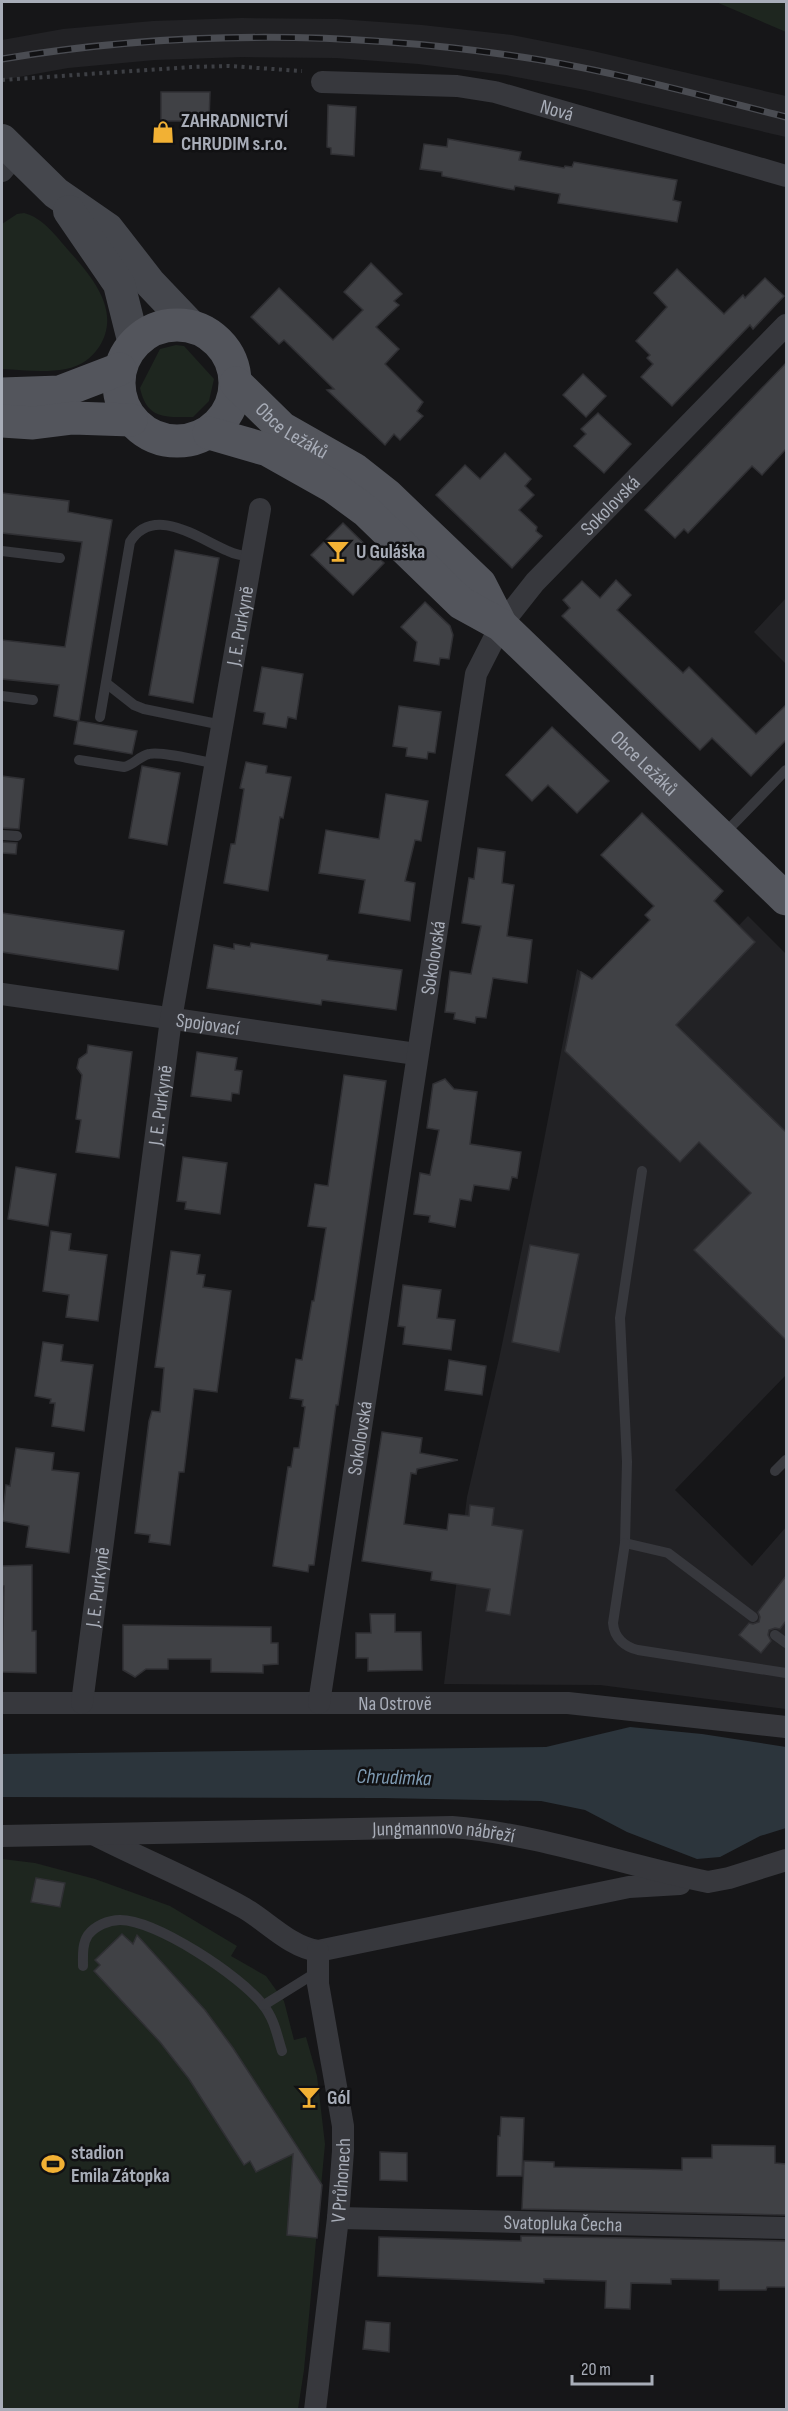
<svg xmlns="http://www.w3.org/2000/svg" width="788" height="2411" font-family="'Sofia Sans Condensed',sans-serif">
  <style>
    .built { fill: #222225 }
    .green { fill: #1e261f }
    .water { fill: #2c353c }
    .building { fill: #404145; stroke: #303034; stroke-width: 1.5 }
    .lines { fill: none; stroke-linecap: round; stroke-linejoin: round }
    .path { stroke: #3d3f44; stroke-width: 4; stroke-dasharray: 3 4.5; stroke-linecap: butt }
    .service { stroke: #37383d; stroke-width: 10 }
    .minor { stroke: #37383d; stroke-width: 22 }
    .secondary { stroke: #45474d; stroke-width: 32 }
    .primary { stroke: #53555c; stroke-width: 33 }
    .rail-casing { stroke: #4a4c52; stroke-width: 7 }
    .rail { stroke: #111113; stroke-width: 4.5; stroke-dasharray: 14; stroke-linecap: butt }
    .labels { text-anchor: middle; stroke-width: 5; stroke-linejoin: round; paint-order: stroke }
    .street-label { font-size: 20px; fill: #a8adb8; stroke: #111113 }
    .poi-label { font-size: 20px; font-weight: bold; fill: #a8adb8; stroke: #111113; text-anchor: start }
    .water-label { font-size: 21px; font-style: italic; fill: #7f9bb3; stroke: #111113 }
  </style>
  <rect width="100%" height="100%" fill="#161618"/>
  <g class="built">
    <polygon points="242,18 338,19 422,25 512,35 593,51 786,96 786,137 585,90 506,75 418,64 336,58 242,57 155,60 68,68 2,80 2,40 63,29 153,21"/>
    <polygon points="786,598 786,664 754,632"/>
    <polygon points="748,916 786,954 786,1375 675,1490 752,1566 786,1527 786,1709 600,1685 444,1684 467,1497 499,1359 539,1166 577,969 651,1016"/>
  </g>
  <g class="green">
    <polygon points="716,2 786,2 786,32"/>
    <path d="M24 213C42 217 57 237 69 251 92 277 122 311 99 347 91 359 80 366 66 369 45 373 22 370 2 369V224L17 214Z"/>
    <path d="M176 345 184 346 214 379 209 401 193 417C166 417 147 420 140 388L160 349Z"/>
    <polygon points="2,1859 35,1863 95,1879 170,1906 237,1946 231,1956 266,1976 284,2001 294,2040 306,2037 317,2076 325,2144 304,2370 298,2409 2,2409"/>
  </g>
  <polygon class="water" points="630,1727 702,1734 786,1747 786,1828 760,1836 720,1857 697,1859 627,1832 585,1810 541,1801 383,1798 2,1797 2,1754 546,1747"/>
  <g class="building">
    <polygon points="161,92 210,92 209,121 161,121"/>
    <polygon points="328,105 356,107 354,156 331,154 331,148 327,147"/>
    <polygon points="448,139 521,152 519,160 564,168 565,166 572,167 574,162 677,180 673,200 681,202 677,222 558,203 560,194 515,186 514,190 442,176 442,172 420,169 424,144 447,147"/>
    <polygon points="371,263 402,294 394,301 399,305 376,327 399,349 385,364 423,402 417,411 423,416 400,440 394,434 385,445 327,390 334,389 284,340 279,344 251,317 279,288 333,340 363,310 344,292"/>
    <polygon points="677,269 724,314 743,295 745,298 765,278 784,296 753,329 750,325 672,406 641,377 653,364 647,358 650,355 636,341 667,307 654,293"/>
    <polygon points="786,363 786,449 762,475 752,466 688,533 684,529 675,538 645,510"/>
    <polygon points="583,374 606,396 586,417 563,395"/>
    <polygon points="598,413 631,444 604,473 574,446 586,434 581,429"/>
    <polygon points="505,453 531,479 525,486 534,495 519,510 537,527 536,531 542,536 512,568 436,495 465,465 480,479"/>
    <polygon points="2,493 69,501 68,512 112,520 79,721 137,731 132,754 74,744 78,721 54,716 59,685 2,679 2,640 65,647 82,542 2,533"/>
    <polygon points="343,523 384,563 353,595 311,555"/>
    <polygon points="175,550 219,558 193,703 149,695"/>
    <polygon points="616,580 631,595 617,610 683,673 689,667 756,734 786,705 786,740 751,776 712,738 700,750 562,616 570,608 563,600 582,581 600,598"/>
    <polygon points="425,602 450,626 453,635 449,659 440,658 439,665 414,661 417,642 401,627"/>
    <polygon points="262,667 303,674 296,719 288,717 286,728 263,724 265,713 254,711"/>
    <polygon points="399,706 441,712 435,753 428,752 427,759 406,756 407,748 393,746"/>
    <polygon points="552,727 609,781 577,813 548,785 532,801 506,775"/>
    <polygon points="246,762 267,766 266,773 291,777 283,818 280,817 268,891 224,883 231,844 235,844 244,789 240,788"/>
    <polygon points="142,766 180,773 167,845 129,838"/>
    <polygon points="2,776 24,779 19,829 2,828"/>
    <polygon points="386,794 428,801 421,841 415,840 405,881 415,883 410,921 359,913 365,880 319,873 326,830 379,839"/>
    <polygon points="642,813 723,891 714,901 755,942 676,1025 786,1132 786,1340 694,1250 751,1193 699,1142 680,1162 565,1051 581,972 592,979 650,920 645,915 654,906 601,855"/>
    <polygon points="2,842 17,843 16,854 2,853"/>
    <polygon points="478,848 505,852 502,883 514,885 507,936 532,940 527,983 493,978 486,1018 476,1017 475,1023 454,1019 455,1013 445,1012 450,971 471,974 481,926 462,923 469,878 474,879"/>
    <polygon points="2,913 124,931 118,970 2,952"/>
    <polygon points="251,943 328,955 327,960 402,970 396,1010 322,1000 321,1005 207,988 214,945 234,949 234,944 250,947"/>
    <polygon points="88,1045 132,1052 119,1158 76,1152 81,1120 76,1119 82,1075 77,1068 79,1059 87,1053"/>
    <polygon points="197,1052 237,1058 235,1070 242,1071 239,1094 232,1093 231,1101 191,1096"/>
    <polygon points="344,1075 386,1081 338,1405 336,1405 314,1565 309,1565 308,1572 273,1566 288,1467 291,1467 294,1448 299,1448 305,1407 302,1406 303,1400 290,1398 296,1359 302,1360 312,1301 314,1301 326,1228 308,1226 315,1184 328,1186"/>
    <polygon points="445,1079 454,1089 477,1092 470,1144 521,1152 517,1178 512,1177 509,1190 474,1185 471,1201 460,1199 455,1227 429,1222 430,1216 414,1214 420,1173 430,1175 439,1130 427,1128 433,1084"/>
    <polygon points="183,1157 227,1163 220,1214 185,1209 186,1202 177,1201"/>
    <polygon points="16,1167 56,1174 48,1226 8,1219"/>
    <polygon points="51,1231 71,1234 69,1250 107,1255 98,1321 66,1317 69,1295 43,1291"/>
    <polygon points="530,1245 579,1254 559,1352 512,1342"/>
    <polygon points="171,1251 200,1255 197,1274 205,1275 203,1287 231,1291 217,1392 194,1389 184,1472 179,1472 170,1545 149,1542 150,1535 135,1533 149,1421 152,1411 160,1412 164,1368 155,1367"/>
    <polygon points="403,1285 441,1290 437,1318 455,1320 451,1350 403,1344 405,1327 398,1326"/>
    <polygon points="43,1342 63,1345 61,1361 93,1365 84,1431 52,1426 55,1403 50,1403 51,1399 35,1396"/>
    <polygon points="449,1360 486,1366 482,1395 445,1390"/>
    <polygon points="382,1432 422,1438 420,1453 458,1460 417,1469 416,1474 411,1473 404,1524 447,1530 449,1514 469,1516 470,1505 494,1508 492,1525 523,1530 510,1615 486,1611 490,1589 431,1580 432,1572 362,1561"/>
    <polygon points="16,1448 54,1453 52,1470 79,1473 69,1553 26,1547 29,1526 2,1521 6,1485 10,1486"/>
    <polygon points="32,1565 32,1631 36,1631 36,1673 2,1672 4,1586 2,1586 2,1566"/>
    <polygon points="786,1576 786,1621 780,1629 775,1628 769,1630 768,1635 771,1641 761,1653 739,1635 749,1623 753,1624 759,1622 760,1617 758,1612"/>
    <polygon points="370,1614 395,1614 395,1632 421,1632 422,1670 368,1671 368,1658 356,1658 356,1633 371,1633"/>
    <polygon points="123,1625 271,1627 271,1643 278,1643 278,1664 263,1665 263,1673 211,1672 211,1659 168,1659 168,1669 146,1669 135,1677 123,1670"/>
    <polygon points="36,1878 65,1883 60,1907 31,1902"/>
    <polygon points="122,1934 133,1944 137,1935 205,2010 233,2048 322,2185 317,2238 287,2235 293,2154 256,2172 250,2161 244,2165 189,2079 160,2042 94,1971 100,1965 95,1960"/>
    <polygon points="501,2117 524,2118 522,2176 497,2176 498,2136 500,2136"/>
    <polygon points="712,2145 775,2146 775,2163 786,2164 786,2215 522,2209 524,2161 554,2162 554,2167 682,2170 682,2158 712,2158"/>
    <polygon points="380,2152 407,2153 407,2181 380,2180"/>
    <polygon points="521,2236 786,2241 786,2287 767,2287 766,2290 719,2290 719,2280 671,2279 671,2284 631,2283 630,2309 605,2308 606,2281 544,2279 544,2283 378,2276 379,2237 521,2241"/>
    <polygon points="366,2321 390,2323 389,2352 363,2349"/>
  </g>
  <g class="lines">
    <polyline class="path" points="2,80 191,67 229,66 302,71"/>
    <g class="service">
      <polyline points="2,551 60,558"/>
      <polyline points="106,683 134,705 144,709 222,725"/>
      <polyline points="2,696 33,700"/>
      <path d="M100 717 130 542C154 504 199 539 228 551 236 555 244 556 252 557"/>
      <path d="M79 760 124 767C134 765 139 756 149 754 162 751 201 761 216 764"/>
      <polyline points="724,834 786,770"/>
      <polyline points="2,835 17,836"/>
      <polyline points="642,1171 620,1318 627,1462 625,1543 668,1553 753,1617"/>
      <polyline points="775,1471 786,1460"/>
      <path d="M625 1543 613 1623C614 1638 625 1647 638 1650L786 1673"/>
      <polyline points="775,1635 786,1643"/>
      <path d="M83 1966C83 1956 82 1944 88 1935 95 1926 108 1920 120 1920 156 1920 241 1976 263 2005 274 2018 277 2035 282 2051"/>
      <polyline points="264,2005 317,1972"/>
    </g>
    <g class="minor">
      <path id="s1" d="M322 82 457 86 495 92 786 176"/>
      <polyline points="2,171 16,154"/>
      <path id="s2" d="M2 994 416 1054"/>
      <path id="s3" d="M2 1703H568L786 1727"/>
      <path id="s4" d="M82 1703 171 1019 260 509"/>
      <path id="s5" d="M319 1703 476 674 501 625 535 582 786 325"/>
      <path d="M95 1835C144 1860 196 1881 244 1908 268 1922 290 1947 318 1951L629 1887 680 1884"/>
      <path id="s6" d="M2 1836 452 1827C540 1834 623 1865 708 1882L729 1878 786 1860"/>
      <path id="s7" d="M338 2218 786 2228"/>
      <path id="s8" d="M315 2410 338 2218 343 2151V2126L318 1984V1951"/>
    </g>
    <g class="secondary">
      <polyline points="2,140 56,193 108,229 150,283 191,326"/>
      <polyline points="69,211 119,284 134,344"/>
    </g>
    <g class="primary">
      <circle cx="177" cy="383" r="58"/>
      <path id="s9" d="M236 383 282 428 354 469 387 495 480 584 501 625"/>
      <polyline points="2,394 60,392 120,369"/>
      <polyline points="2,421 33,423 73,418 131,420"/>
      <path id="s10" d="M209 433 268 450 332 486 366 511 461 603 501 625 786 899"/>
    </g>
    <g class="rail-casing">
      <path id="rail" d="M2 59C169 31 340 31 508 55 602 68 695 94 786 117"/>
    </g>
    <use href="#rail" class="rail"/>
  </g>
  <defs>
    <g id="shop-bare" transform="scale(1.8)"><path d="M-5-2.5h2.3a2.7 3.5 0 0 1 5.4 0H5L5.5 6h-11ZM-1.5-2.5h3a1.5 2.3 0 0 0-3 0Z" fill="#f2b134" stroke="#111113" stroke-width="2.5" paint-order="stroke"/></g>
    <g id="bar-bare" transform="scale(1.8)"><path d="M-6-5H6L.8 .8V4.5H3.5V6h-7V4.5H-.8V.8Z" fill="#f2b134" stroke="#111113" stroke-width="2.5" paint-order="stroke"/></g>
    <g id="stadium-bare" transform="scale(1.8)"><path d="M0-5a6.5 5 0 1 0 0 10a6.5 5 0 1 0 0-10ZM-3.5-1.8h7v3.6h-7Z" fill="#f2b134" stroke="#111113" stroke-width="2.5" paint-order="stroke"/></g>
  </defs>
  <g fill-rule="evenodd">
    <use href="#shop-bare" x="163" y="132"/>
    <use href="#bar-bare" x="338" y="551"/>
    <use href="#bar-bare" x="309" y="2097"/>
    <use href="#stadium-bare" x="53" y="2164"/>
  </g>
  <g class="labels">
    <g class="street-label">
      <text dy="7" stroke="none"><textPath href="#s1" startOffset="238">Nová</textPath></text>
      <text dy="7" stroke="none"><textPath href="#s9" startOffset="74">Obce Ležáků</textPath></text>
      <text dy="7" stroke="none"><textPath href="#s5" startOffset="1258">Sokolovská</textPath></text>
      <text dy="7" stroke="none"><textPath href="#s4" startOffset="1089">J. E. Purkyně</textPath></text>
      <text dy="7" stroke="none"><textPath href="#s10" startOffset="554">Obce Ležáků</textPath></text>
      <text dy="7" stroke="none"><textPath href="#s5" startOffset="754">Sokolovská</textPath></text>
      <text dy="7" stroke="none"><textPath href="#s2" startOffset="208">Spojovací</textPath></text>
      <text dy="7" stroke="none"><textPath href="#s4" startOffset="603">J. E. Purkyně</textPath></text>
      <text dy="7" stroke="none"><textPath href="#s5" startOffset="268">Sokolovská</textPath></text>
      <text dy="7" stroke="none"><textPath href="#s4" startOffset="117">J. E. Purkyně</textPath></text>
      <text dy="7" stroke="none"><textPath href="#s3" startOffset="393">Na Ostrově</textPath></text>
      <text dy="7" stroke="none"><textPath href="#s6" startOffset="442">Jungmannovo nábřeží</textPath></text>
      <text dy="7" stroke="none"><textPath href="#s8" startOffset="231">V Průhonech</textPath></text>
      <text dy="7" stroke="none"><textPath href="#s7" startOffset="225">Svatopluka Čecha</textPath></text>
    </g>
    <g class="poi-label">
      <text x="181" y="127">ZAHRADNICTVÍ<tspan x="181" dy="23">CHRUDIM s.r.o.</tspan></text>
      <text x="356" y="558">U Guláška</text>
      <text x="327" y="2104">Gól</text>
      <text x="71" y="2159">stadion<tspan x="71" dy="23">Emila Zátopka</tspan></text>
    </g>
    <g class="water-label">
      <text transform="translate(394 1777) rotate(2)" y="7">Chrudimka</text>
    </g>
  </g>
  <rect width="788" height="2411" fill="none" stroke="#a8adb8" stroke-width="6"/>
  <path d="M572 2375v9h80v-9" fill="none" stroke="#a8adb8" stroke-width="3"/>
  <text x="581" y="2375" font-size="18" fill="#a8adb8" stroke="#111113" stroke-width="4.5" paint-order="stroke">20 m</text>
</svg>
